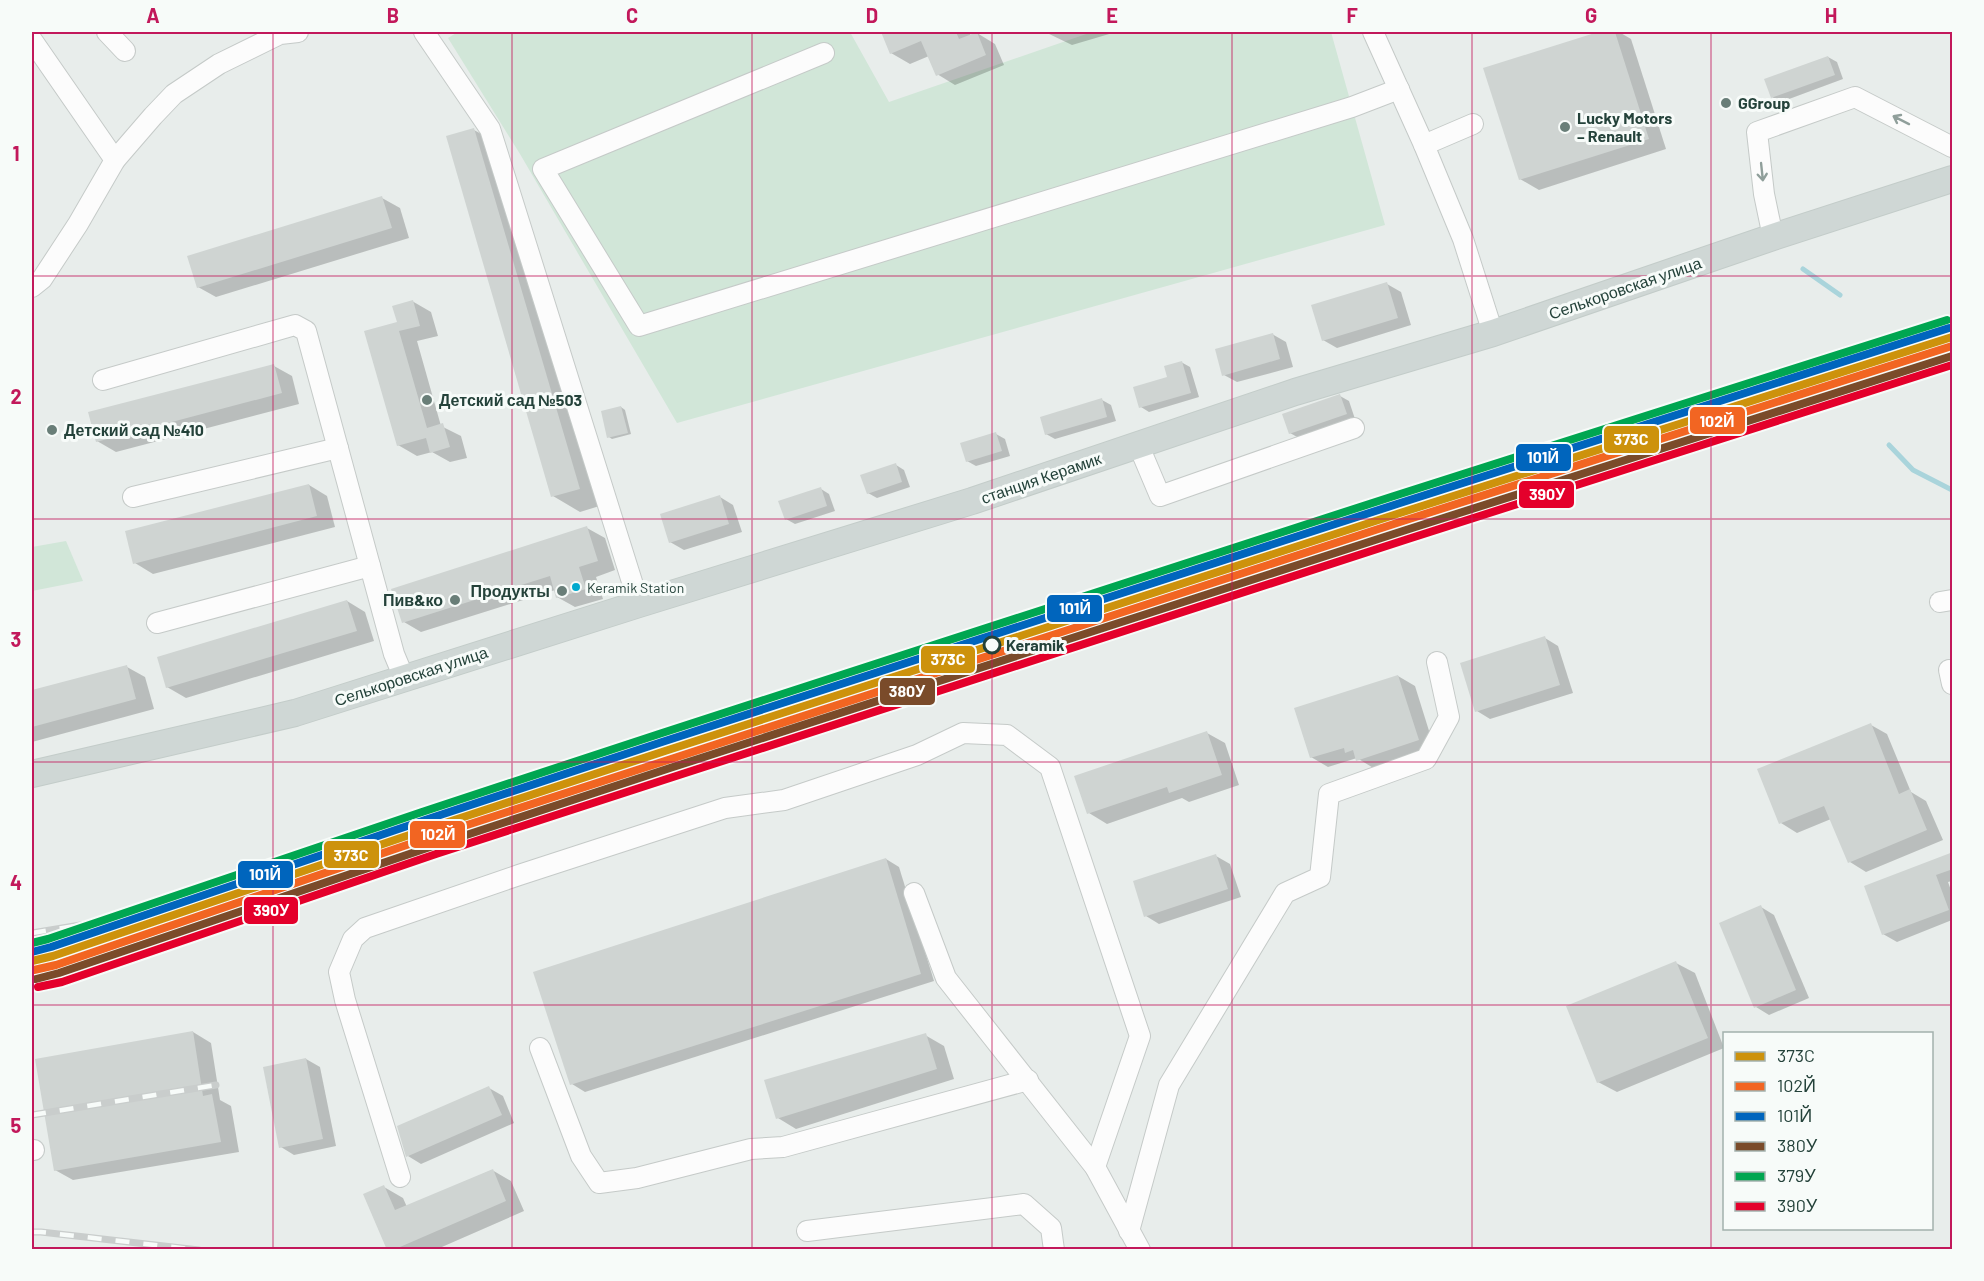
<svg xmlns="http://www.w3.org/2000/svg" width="1984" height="1281" font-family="Barlow,sans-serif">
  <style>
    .green { fill: #d1e6d8 }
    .shadow { fill: #0003 }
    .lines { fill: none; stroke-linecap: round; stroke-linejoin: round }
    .stream { stroke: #a9d4db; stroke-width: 5 }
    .building { fill: #cfd4d2 }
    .minor-casing { stroke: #c5cac8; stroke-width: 22 }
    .major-casing { stroke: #c3ccc9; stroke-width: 28 }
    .minor { stroke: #fcfcfc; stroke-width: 20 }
    .major { stroke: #cfd7d5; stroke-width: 26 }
    .rail-casing { stroke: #c9cdcc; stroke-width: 7 }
    .rail { stroke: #f7fbf9; stroke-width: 4.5; stroke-dasharray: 14; stroke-linecap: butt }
    .rail-1-casing { stroke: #f7fbf9; stroke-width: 12 }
    .rail-2-casing { stroke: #f7fbf9; stroke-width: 12 }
    .rail-3-casing { stroke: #f7fbf9; stroke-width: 12 }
    .rail-4-casing { stroke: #f7fbf9; stroke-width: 12 }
    .rail-5-casing { stroke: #f7fbf9; stroke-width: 12 }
    .rail-6-casing { stroke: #f7fbf9; stroke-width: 12 }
    .rail-1 { stroke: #cd920c; stroke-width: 8 }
    .rail-2 { stroke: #f26522; stroke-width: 8 }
    .rail-3 { stroke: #0065bd; stroke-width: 8 }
    .rail-4 { stroke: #7a4b2a; stroke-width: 8 }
    .rail-5 { stroke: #00a651; stroke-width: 8 }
    .rail-6 { stroke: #e4002b; stroke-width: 8 }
    .oneway { stroke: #909f9b }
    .grid { fill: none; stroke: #c2185b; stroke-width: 1.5; stroke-opacity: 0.55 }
    .poi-dot { fill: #697e78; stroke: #f7fbf9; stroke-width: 2 }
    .bus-dot { fill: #00a9ce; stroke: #f7fbf9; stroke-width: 2 }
    .stop-dot { fill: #f7fbf9; stroke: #24423a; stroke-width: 3 }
    .labels { text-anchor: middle; stroke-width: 6; stroke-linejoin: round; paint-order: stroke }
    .bus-label { font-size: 14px; fill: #24423a; stroke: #f7fbf9; text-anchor: start }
    .poi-label { font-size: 16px; font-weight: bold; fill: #24423a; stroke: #f7fbf9; text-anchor: start }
    .street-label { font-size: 16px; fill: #24423a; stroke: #f7fbf9 }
    .stop-label { font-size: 16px; font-weight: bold; fill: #24423a; stroke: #f7fbf9; text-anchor: start }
    .line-badge { stroke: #f7fbf9; stroke-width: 2 }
    .badge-label { font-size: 16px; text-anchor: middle; font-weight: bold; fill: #fff }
    .neatline { fill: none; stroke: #c2185b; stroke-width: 2 }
    .grid-label { font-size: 20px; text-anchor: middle; font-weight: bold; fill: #c2185b }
  </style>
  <rect width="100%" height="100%" fill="#e8edeb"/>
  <g class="green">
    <polygon points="458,32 850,32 889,102 1092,32 1331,32 1385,225 677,423 520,154 448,38"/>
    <polygon points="66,541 83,581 32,591 32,547"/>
  </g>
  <g class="shadow">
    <polygon points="882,32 969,32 971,36 977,33 995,44 1004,65 955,85 937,74 929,56 910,64 891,53"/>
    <polygon points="1045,32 1116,32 1072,45"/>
    <polygon points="1603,32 1619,32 1631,39 1666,149 1539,190 1520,179 1485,69"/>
    <polygon points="1828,57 1837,62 1843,79 1781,102 1772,97"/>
    <polygon points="474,130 501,145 606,504 580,512 553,496"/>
    <polygon points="382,198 400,208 409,238 216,297 198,287"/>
    <polygon points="1387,284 1401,292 1411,325 1337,348 1323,340"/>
    <polygon points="412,301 431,312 438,336 417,341 441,426 461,436 467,458 450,462 432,452 417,456 398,445 398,323"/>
    <polygon points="1272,334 1286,342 1293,367 1237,382 1224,375"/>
    <polygon points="1181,362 1190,367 1199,397 1149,412 1141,407 1169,378"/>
    <polygon points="274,366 292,376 299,404 116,452 97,441"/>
    <polygon points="1340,396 1349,401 1355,419 1299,438 1290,433"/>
    <polygon points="1102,400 1111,405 1116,421 1055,439 1046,434"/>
    <polygon points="621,407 625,410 631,434 612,439 609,437"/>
    <polygon points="996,434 1005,439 1010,456 976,466 967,461"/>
    <polygon points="896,465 904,470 910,487 877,498 868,493"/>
    <polygon points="309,485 327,496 335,527 153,574 135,563"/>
    <polygon points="821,489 829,494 835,511 795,524 786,519"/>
    <polygon points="720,497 733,505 742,532 684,550 670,542"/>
    <polygon points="587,528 605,538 615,570 596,577 603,599 575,607 557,597 555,590 421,632 404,622"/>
    <polygon points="347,601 365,612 374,641 186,698 167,687"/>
    <polygon points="1545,638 1558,646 1573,693 1490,719 1477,711"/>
    <polygon points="127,667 145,677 154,709 32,742 32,692"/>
    <polygon points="1398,676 1415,686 1435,750 1375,769 1357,758 1328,767 1311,757"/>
    <polygon points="1871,725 1887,734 1911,792 1926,801 1943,840 1866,872 1850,862 1831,819 1797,833 1781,823"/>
    <polygon points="1207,733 1225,743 1239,785 1189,802 1182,798 1107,824 1089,813"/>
    <polygon points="1952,854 1952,881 1948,882 1952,893 1952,920 1897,942 1883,934"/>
    <polygon points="1216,856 1230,864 1241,897 1159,924 1146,916"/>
    <polygon points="886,859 899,867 934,981 585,1092 572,1084"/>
    <polygon points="1761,907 1774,915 1809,998 1769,1015 1756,1007"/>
    <polygon points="1676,963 1695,973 1724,1048 1617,1092 1598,1082"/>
    <polygon points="193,1032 211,1043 220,1100 231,1106 239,1152 73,1180 55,1170"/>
    <polygon points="925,1035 944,1046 954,1079 796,1129 778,1118"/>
    <polygon points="306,1059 320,1067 336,1146 294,1155 281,1147"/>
    <polygon points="489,1088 503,1096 514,1123 421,1164 408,1156"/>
    <polygon points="492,1170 511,1181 524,1211 435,1250 388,1250 384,1187 403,1198 407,1207"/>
  </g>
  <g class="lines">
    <g class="stream">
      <polyline points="1803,269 1840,295"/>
      <polyline points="1889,445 1913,470 1952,490"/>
    </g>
  </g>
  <g class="building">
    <polygon points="881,32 956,32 959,39 977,32 986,55 936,76 921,41 890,54"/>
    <polygon points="1598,32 1615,32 1649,139 1519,180 1483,68"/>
    <polygon points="1828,56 1835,75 1771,98 1764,79"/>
    <polygon points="474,128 580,489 551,497 446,136"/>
    <polygon points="382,196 392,228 197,288 187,256"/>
    <polygon points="1387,282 1398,318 1322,341 1311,305"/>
    <polygon points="413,300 420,326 399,331 427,428 443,423 450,447 430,453 426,438 397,446 364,331 397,322 392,306"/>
    <polygon points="1273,333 1280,359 1222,376 1215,349"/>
    <polygon points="1182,361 1191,393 1139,408 1133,387 1167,377 1164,366"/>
    <polygon points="274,364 282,393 96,442 88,412"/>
    <polygon points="1340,394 1347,414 1289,434 1282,414"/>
    <polygon points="1102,398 1107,417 1045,435 1040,417"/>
    <polygon points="621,406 628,433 607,438 601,411"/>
    <polygon points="996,432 1002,451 966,462 960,443"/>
    <polygon points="896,463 902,482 867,494 860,475"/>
    <polygon points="309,484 317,516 133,564 125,531"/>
    <polygon points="821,487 827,506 785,520 778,501"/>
    <polygon points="720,495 729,524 669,543 660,514"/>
    <polygon points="587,526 598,561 579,567 586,589 556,598 550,576 402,623 391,589"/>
    <polygon points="347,600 357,631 166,688 157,657"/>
    <polygon points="1545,636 1560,685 1475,712 1460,663"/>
    <polygon points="127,665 136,699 32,727 32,690"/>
    <polygon points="1398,675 1419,740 1356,761 1353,750 1345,753 1344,748 1310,758 1294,708"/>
    <polygon points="1871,723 1899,794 1910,789 1927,830 1848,863 1824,806 1779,824 1757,769"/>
    <polygon points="1207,731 1222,775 1169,793 1167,787 1087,814 1074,776"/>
    <polygon points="1953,852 1953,869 1936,875 1949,910 1882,935 1864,886"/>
    <polygon points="1216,854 1228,889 1144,917 1133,881"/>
    <polygon points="886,858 921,974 570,1085 533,972"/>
    <polygon points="1761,905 1796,990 1754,1008 1719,923"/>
    <polygon points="1676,961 1708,1038 1597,1083 1566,1006"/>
    <polygon points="193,1031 203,1096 212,1094 221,1142 54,1171 35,1059"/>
    <polygon points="926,1033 937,1069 776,1119 764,1080"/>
    <polygon points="306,1058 323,1139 279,1148 263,1067"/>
    <polygon points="489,1086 502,1115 406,1157 397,1126"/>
    <polygon points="493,1169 506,1201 393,1250 387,1250 363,1194 384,1185 395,1210"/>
  </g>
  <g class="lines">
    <g class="minor-casing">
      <g id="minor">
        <polyline points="107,32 125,51"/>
        <polyline points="424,32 490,129 639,604"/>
        <polyline points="1373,32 1424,145 1463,239 1493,333"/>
        <polyline points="32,40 115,160"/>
        <polyline points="824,53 543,169 639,326 1352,107 1399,89"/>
        <polyline points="1424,145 1473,124"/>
        <polyline points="1773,237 1764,194 1757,132 1855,97 1952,147"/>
        <polyline points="32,287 42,279 78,224 115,160 153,116 174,94 219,64 280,34 298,32"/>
        <polyline points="103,380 295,325 306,331 394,654 404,678"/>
        <polyline points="1138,444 1160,496 1354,428"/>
        <polyline points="133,497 338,448"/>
        <polyline points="1940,602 1952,600"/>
        <polyline points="157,623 370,566"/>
        <polyline points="1949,670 1952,684"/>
        <polyline points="914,893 946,978 1095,1167 1140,1250"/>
        <polyline points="540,1048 581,1156 599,1183 637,1178 751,1149 783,1147 1028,1080"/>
        <polyline points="32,1150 34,1150"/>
        <polyline points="400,1177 345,1000 339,972 353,939 365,928 519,875 725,808 784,800 917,755 963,733 1007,735 1050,767 1140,1036 1095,1167"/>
        <polyline points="807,1231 1024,1204 1051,1228 1054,1250"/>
        <polyline points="1129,1231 1169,1085 1285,893 1320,877 1329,794 1426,759 1449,717 1437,662"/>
      </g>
    </g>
    <g class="major-casing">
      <polyline id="major" points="32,774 295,713 639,604 972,501 1295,392 1493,333 1773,237 1952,179"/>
    </g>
    <use href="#minor" class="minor"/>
    <use href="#major" class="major"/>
    <g class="rail-casing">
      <g id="rail">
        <polyline points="32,933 208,904"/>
        <polyline points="32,981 64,972 391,857"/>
        <polyline points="32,1115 216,1085"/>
        <polyline points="32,1232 41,1232 199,1250"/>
      </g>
    </g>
    <use href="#rail" class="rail"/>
    <g class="rail-1-casing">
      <polyline id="rail-1" points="32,961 53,956 427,829 665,751 1400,513 1952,337"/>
    </g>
    <g class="rail-2-casing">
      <polyline id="rail-2" points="34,970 56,965 430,837 668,760 1403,521 1952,346"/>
    </g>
    <g class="rail-3-casing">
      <polyline id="rail-3" points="32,952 51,947 425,820 662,742 1397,504 1949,328"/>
    </g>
    <g class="rail-4-casing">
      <polyline id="rail-4" points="36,979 59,973 433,846 670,768 1406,530 1952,356"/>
    </g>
    <g class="rail-5-casing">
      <polyline id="rail-5" points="32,943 48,939 422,812 659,734 1394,496 1947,320"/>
    </g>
    <g class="rail-6-casing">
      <polyline id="rail-6" points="38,987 62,982 436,854 673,777 1408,539 1952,365"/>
    </g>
    <use href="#rail-1" class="rail-1"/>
    <use href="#rail-2" class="rail-2"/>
    <use href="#rail-3" class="rail-3"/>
    <use href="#rail-4" class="rail-4"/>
    <use href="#rail-5" class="rail-5"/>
    <use href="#rail-6" class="rail-6"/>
  </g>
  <defs><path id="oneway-shaft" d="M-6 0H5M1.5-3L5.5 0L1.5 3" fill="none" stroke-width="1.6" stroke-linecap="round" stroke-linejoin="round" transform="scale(1.5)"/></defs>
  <g class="oneway">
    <use href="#oneway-shaft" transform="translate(1901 120) rotate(-153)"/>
    <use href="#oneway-shaft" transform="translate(1762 172) rotate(84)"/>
  </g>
  <path class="grid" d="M273 32V1250M512 32V1250M752 32V1250M992 32V1250M1232 32V1250M1472 32V1250M1711 32V1250M32 276H1952M32 519H1952M32 762H1952M32 1005H1952"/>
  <g class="poi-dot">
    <circle cx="1726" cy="103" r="6"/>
    <circle cx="1565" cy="127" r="6"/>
    <circle cx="427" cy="400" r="6"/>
    <circle cx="52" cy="430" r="6"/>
    <circle cx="562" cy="591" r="6"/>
    <circle cx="455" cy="600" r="6"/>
  </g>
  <circle class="bus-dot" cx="576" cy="587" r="5"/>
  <circle class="stop-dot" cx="992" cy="645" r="8"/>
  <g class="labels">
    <g class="bus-label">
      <text x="587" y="593">Keramik Station</text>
    </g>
    <g class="poi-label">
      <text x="1738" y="109">GGroup</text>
      <text x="1577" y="124">Lucky Motors<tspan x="1577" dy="18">– Renault</tspan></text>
      <text x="439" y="406">Детский сад №503</text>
      <text x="64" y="436">Детский сад №410</text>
      <text x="550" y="597" text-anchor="end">Продукты</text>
      <text x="443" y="606" text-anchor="end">Пив&amp;ко</text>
    </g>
    <g class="street-label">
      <text transform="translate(1625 288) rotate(-19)" y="6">Селькоровская улица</text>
      <text transform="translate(1041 478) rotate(-19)" y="6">станция Керамик</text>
      <text transform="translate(411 676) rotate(-18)" y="6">Селькоровская улица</text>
    </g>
    <g class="stop-label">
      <text x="1006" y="651">Keramik</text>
    </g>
  </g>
  <g class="line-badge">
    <rect x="1689" y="406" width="57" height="29" rx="6" fill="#f26522"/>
    <rect x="1603" y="425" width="57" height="29" rx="6" fill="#cd920c"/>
    <rect x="1515" y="443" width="57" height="29" rx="6" fill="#0065bd"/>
    <rect x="1518" y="480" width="57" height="29" rx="6" fill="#e4002b"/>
    <rect x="1046" y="594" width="57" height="29" rx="6" fill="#0065bd"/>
    <rect x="920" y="645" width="56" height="29" rx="6" fill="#cd920c"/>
    <rect x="879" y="677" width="57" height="29" rx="6" fill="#7a4b2a"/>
    <rect x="409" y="820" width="57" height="29" rx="6" fill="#f26522"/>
    <rect x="323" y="840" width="57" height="29" rx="6" fill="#cd920c"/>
    <rect x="237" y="860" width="57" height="29" rx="6" fill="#0065bd"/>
    <rect x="243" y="896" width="56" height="29" rx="6" fill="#e4002b"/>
  </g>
  <g class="badge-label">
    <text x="1717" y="427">102Й</text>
    <text x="1631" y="445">373C</text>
    <text x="1543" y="463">101Й</text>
    <text x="1547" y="500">390У</text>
    <text x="1075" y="614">101Й</text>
    <text x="948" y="665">373C</text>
    <text x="907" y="697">380У</text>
    <text x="438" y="840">102Й</text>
    <text x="351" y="861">373C</text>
    <text x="265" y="880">101Й</text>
    <text x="271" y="916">390У</text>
  </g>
  <rect width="1984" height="1281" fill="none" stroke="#f7fbf9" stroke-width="66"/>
  <rect x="1723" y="1032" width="210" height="198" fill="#f7fbf9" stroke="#a3b1ad" stroke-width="1.5"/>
  <rect x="1735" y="1052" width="30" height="9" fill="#cd920c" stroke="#a3b1ad" stroke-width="1.5"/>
  <text x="1777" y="1062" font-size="18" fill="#24423a">373C</text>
  <rect x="1735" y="1082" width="30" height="9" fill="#f26522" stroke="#a3b1ad" stroke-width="1.5"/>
  <text x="1777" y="1092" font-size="18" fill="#24423a">102Й</text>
  <rect x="1735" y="1112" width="30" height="9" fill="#0065bd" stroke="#a3b1ad" stroke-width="1.5"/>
  <text x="1777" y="1122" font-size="18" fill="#24423a">101Й</text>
  <rect x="1735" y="1142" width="30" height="9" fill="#7a4b2a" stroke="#a3b1ad" stroke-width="1.5"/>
  <text x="1777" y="1152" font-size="18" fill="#24423a">380У</text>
  <rect x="1735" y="1172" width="30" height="9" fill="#00a651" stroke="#a3b1ad" stroke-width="1.5"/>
  <text x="1777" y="1182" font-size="18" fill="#24423a">379У</text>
  <rect x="1735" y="1202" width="30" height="9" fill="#e4002b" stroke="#a3b1ad" stroke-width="1.5"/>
  <text x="1777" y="1212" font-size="18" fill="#24423a">390У</text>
  <rect x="33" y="33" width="1918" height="1215" class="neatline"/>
  <g class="grid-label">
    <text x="153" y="23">A</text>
    <text x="393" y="23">B</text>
    <text x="632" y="23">C</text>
    <text x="872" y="23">D</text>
    <text x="1112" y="23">E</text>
    <text x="1352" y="23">F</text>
    <text x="1591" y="23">G</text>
    <text x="1831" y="23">H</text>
    <text x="16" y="161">1</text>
    <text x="16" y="404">2</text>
    <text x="16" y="647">3</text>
    <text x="16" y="890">4</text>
    <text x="16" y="1133">5</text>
  </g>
</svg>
